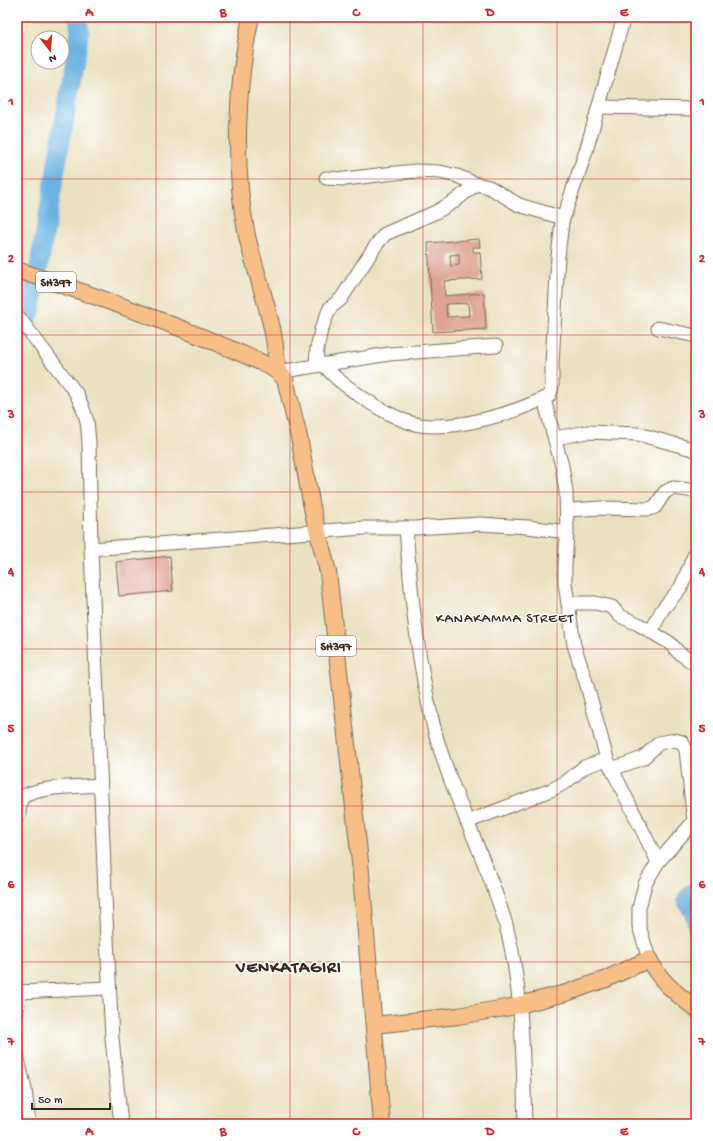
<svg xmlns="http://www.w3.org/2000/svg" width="713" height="1141" font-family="'Gochi Hand',sans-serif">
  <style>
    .water { fill: #6ab2e1; stroke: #526e80 }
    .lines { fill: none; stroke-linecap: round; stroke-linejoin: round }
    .river { stroke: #6ab2e1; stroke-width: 19 }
    .building { fill: #dda292; fill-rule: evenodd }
    .minor-casing { stroke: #786a57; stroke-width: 15 }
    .major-casing { stroke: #786a57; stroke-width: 18 }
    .minor { stroke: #fff; stroke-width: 13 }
    .major { stroke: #f7be87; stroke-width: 16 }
    .grid { fill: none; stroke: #d62828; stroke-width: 1; stroke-opacity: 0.55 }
    .labels { text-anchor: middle; stroke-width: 3; stroke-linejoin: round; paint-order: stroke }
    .shield { fill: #fff; stroke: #766a62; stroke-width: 1 }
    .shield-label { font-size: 12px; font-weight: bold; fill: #3b2a1e }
    .neighbourhood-label { font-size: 14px; letter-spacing: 1px; fill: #3b2a1e; stroke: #fff }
    .district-label { font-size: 17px; font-weight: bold; letter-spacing: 1px; fill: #3b2a1e; stroke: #fff }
    .neatline { fill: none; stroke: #d62828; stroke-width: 1.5 }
    .grid-label { font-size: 13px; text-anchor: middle; font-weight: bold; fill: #d62828 }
  </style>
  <rect width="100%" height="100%" fill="#fff"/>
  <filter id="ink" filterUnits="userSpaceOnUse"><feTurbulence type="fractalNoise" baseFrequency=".025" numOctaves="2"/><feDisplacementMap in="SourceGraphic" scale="8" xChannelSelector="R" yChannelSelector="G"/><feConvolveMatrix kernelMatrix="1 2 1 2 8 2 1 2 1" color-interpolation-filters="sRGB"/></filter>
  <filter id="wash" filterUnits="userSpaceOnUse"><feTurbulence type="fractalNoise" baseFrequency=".012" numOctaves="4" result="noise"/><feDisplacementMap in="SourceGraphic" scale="16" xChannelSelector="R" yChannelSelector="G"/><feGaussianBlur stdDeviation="0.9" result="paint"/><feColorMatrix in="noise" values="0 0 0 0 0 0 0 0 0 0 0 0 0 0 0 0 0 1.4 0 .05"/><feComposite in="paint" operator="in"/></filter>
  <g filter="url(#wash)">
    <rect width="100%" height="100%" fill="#eae1c0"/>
    <polygon class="water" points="696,879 696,944 690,937 687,919 677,901 681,892"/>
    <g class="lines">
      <polyline class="river" points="17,336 31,312 80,31 78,17"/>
    </g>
    <g id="blocks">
      <g class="building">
        <path d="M479 239 480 247H473V252H480L482 279 444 281 445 296 484 293 486 329 433 332 428 243ZM459 254V265L451 266 450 255ZM468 303 469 316 447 317 446 304Z"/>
        <polygon points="170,556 173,591 119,596 116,562"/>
      </g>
    </g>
  </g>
  <g filter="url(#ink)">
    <use href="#blocks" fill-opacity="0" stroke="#786a57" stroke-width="1"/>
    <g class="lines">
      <g class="minor-casing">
        <g id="minor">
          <polyline points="599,107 696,109"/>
          <polyline points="326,178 345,179 386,174 416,171 440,172 457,176 476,184 489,187 519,205 563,218"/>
          <polyline points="17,315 76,393 82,406 87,421 89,442 91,549 106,918 112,1039 121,1124"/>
          <polyline points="658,328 696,336"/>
          <path d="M324 364C333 378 347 386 360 396 374 406 403 423 420 425 459 430 515 413 549 396L552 387V364L558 256 562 222 586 151 624 17"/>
          <polyline points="316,365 317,349 321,330 330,308 341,299 376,245 385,234 436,212 455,201 476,184"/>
          <polyline points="278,372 389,354 496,346"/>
          <polyline points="544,399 562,466 566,491 567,532 565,566 565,583 574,645 586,682 607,759 658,862"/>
          <polyline points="555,438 587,432 638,434 696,450"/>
          <polyline points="567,510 602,508 649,509 655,507 665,492 673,488 696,491"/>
          <path d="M406 528C411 597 418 665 435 732 453 798 487 859 506 925 523 990 523 1058 525 1124"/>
          <polyline points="91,549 364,528 415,528 481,524 528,527 567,532"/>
          <polyline points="568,603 595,603 612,607 620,616 638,624 670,643 678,652 696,665"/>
          <polyline points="651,632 662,610 681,587 696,551"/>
          <polyline points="612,769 643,758 659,743 675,740 682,742 686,750 694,822"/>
          <path d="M17 817 19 813 21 798C36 786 81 787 100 785"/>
          <polyline points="467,822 551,790 566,782 584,767 607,759"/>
          <polyline points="649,959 639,926 639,908 645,884 658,862 696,819"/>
          <polyline points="17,992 109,988"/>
          <polyline points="17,1010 20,991"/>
          <polyline points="17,1055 25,1090 29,1124"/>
        </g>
      </g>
      <g class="major-casing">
        <g id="major">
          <path d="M251 17C236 84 233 169 247 236 254 266 264 294 271 324 275 339 276 356 278 372"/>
          <path d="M17 270C103 298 187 328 269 366L278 372 285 379 299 437 313 513 328 572 360 862 382 1124"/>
          <path d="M374 1025 458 1016 511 1007 566 993 606 979 649 959C659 981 677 994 696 1009"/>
        </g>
      </g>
      <use href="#minor" class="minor"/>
      <use href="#major" class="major"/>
    </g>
  </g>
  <path class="grid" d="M156 17V1124M290 17V1124M423 17V1124M557 17V1124M17 179H696M17 335H696M17 492H696M17 649H696M17 806H696M17 962H696"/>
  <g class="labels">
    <g class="shield">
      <rect x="36" y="272" width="40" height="20" rx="3"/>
      <rect x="316" y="636" width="40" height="20" rx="3"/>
    </g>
    <g class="shield-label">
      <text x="56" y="286">SH397</text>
      <text x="336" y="650">SH397</text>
    </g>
    <g class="neighbourhood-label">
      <text x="505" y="622">KANAKAMMA STREET</text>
    </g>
    <g class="district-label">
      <text x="289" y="972">VENKATAGIRI</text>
    </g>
  </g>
  <rect width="713" height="1141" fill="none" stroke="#fff" stroke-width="44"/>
  <g transform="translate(50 50) rotate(163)"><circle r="19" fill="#ffffff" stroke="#b1aaa5"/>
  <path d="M0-3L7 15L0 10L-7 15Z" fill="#c8321e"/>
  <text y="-6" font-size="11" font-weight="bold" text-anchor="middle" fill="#3b2a1e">N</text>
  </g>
  <path d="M32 1103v6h78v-6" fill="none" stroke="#3b2a1e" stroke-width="2"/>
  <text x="38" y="1103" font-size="12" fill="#3b2a1e" stroke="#ffffff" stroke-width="3" paint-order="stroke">50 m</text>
  <rect x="22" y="22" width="669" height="1097" class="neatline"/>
  <g class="grid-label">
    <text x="89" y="16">A</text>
    <text x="223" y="16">B</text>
    <text x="356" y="16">C</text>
    <text x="490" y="16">D</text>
    <text x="624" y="16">E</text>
    <text x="11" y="105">1</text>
    <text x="702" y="105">1</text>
    <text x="11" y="262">2</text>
    <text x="702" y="262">2</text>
    <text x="11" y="418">3</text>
    <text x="702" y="418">3</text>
    <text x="11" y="575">4</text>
    <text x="702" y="575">4</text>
    <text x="11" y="732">5</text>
    <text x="702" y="732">5</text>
    <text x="11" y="888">6</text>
    <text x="702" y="888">6</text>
    <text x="11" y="1045">7</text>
    <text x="702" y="1045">7</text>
    <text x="89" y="1135">A</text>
    <text x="223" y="1135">B</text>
    <text x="356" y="1135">C</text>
    <text x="490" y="1135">D</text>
    <text x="624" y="1135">E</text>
  </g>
</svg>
